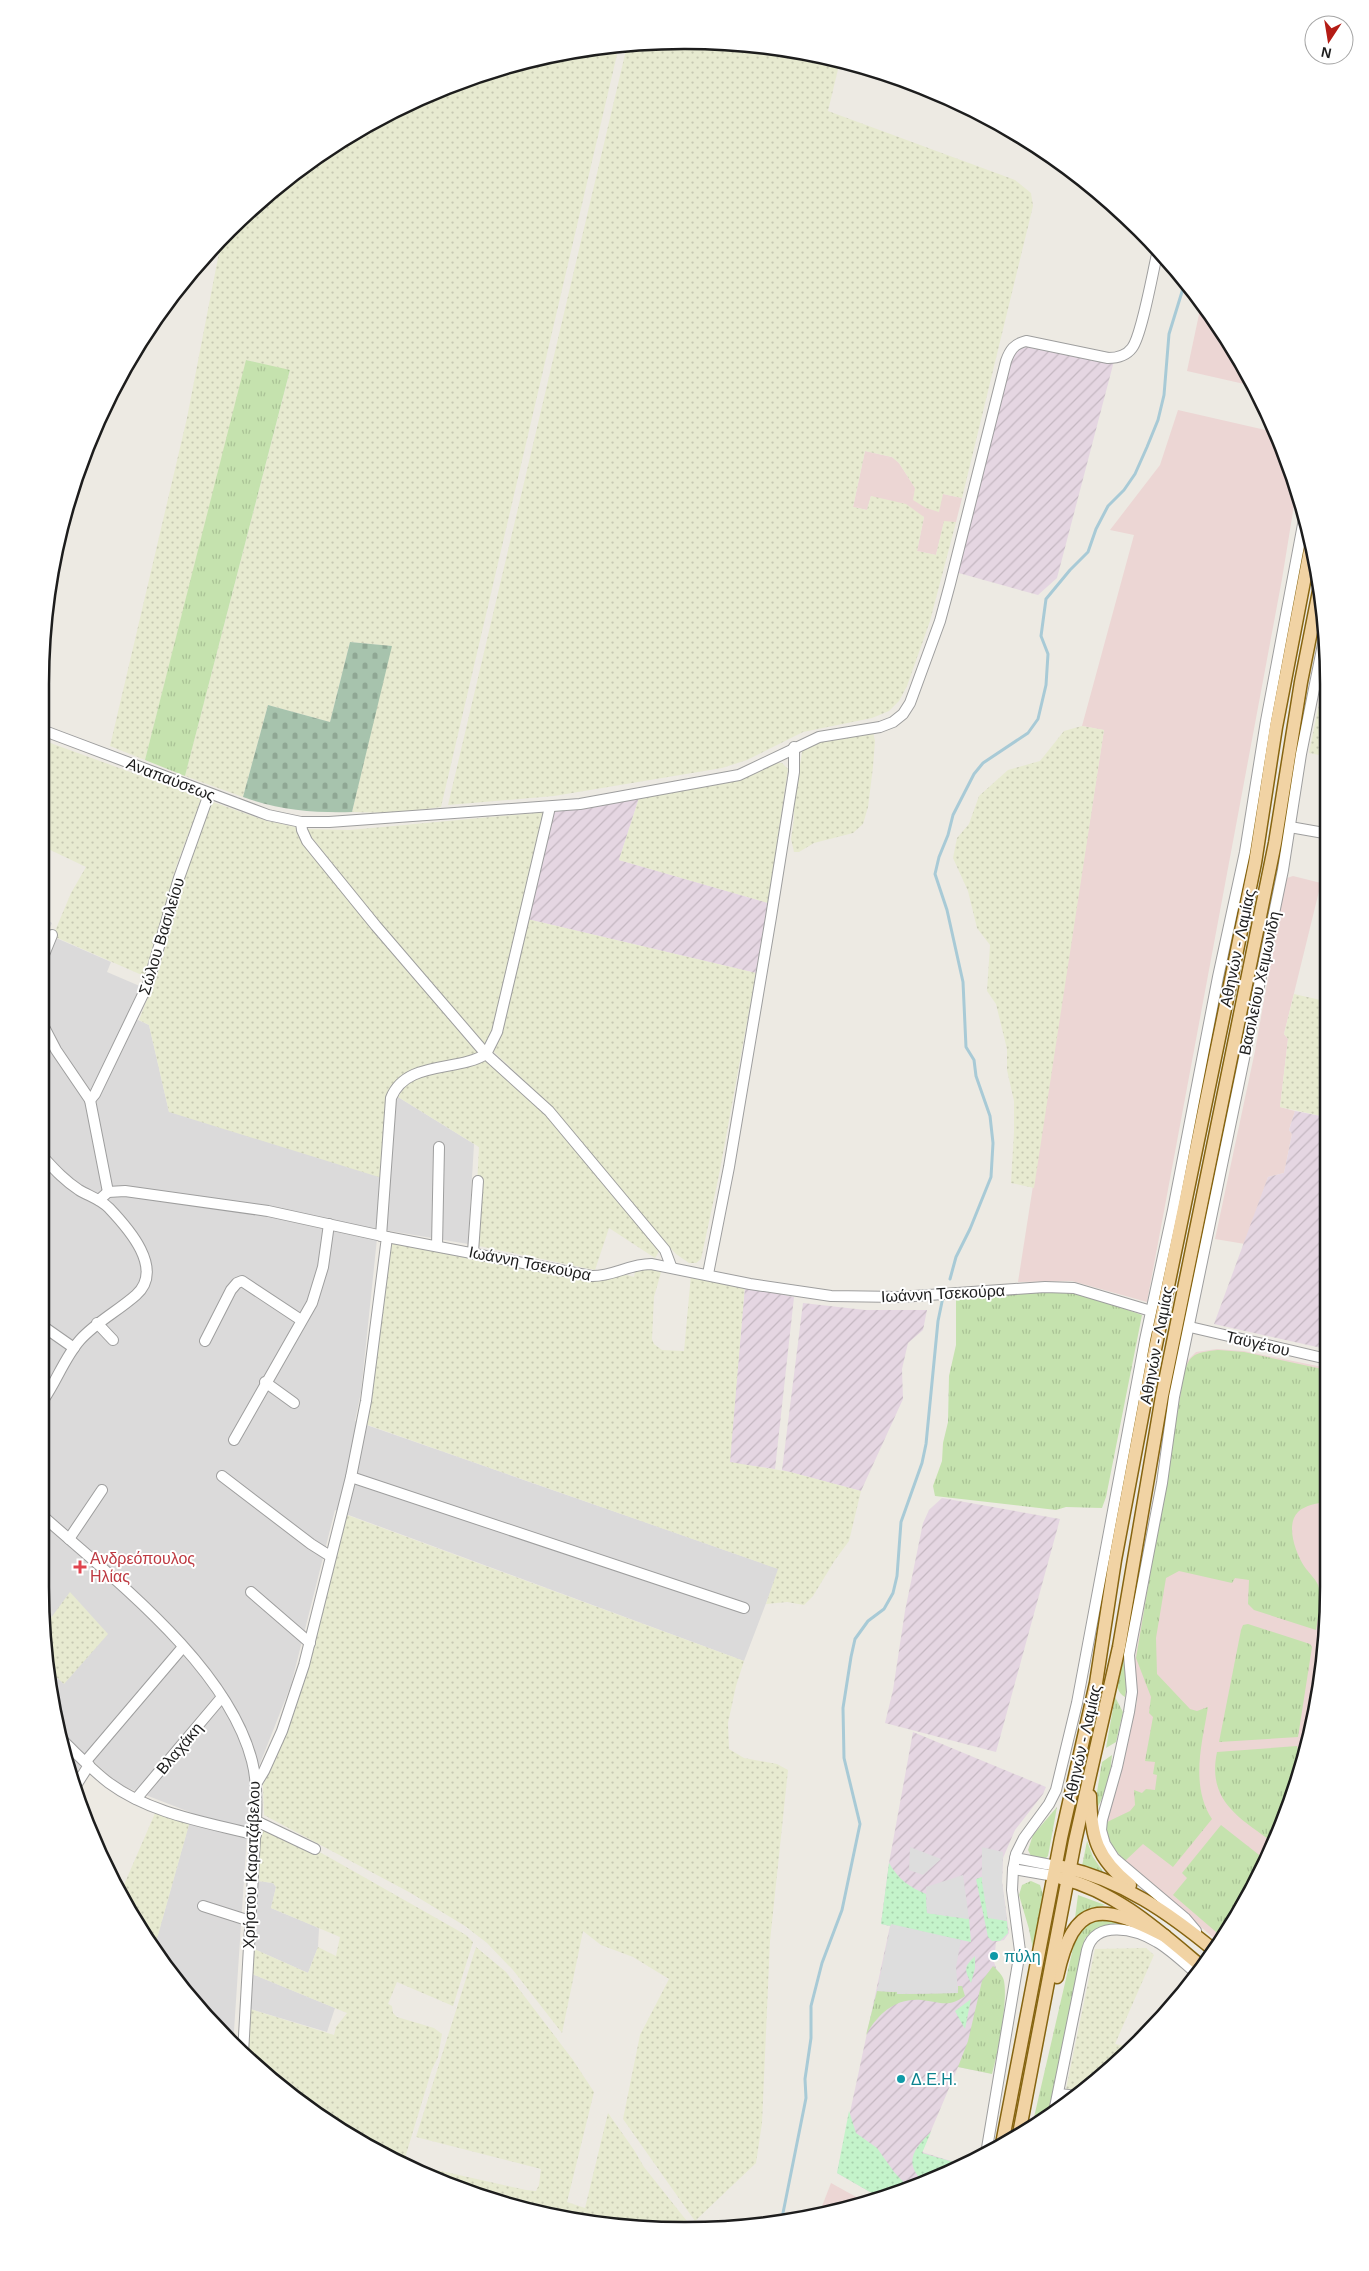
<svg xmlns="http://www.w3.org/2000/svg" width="1369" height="2271" font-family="Arial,sans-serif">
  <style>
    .residential { fill: #dbdada }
    .commercial { fill: #ecd6d4 }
    .industrial { fill: url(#industrial-furrows) }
    .farmland { fill: url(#farmland-dots) }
    .grass { fill: url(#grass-tufts) }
    .cemetery { fill: url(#cemetery-stones) }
    .park { fill: url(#park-dots) }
    .parking { fill: #ddd }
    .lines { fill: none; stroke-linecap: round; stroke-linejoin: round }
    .stream { stroke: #a8cad6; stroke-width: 3 }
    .minor-casing { stroke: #9e9e9e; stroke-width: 12 }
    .major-casing { stroke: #866410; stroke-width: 15 }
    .minor { stroke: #fff; stroke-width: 10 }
    .major { stroke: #f1d3a4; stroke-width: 12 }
    .health-dot { fill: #e0444e; stroke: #fff; stroke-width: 2 }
    .culture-dot { fill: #0f9aa8; stroke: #fff; stroke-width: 2 }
    .labels { text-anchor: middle; stroke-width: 4; stroke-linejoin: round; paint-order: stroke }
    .street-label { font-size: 16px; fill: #1d1d1d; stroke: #fff }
    .health-label { font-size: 16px; fill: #be3a42; stroke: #fff; text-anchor: start }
    .culture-label { font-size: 16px; fill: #0d838f; stroke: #fff; text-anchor: start }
    .rim { fill: none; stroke: #1d1d1d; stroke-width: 2.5 }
  </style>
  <defs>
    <pattern id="industrial-furrows" width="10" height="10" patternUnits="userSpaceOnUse" patternTransform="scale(1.25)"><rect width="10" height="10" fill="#e5d6e2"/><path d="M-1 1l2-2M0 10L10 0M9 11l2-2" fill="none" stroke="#c4b7c1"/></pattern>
    <pattern id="farmland-dots" width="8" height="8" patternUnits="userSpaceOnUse" patternTransform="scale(1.25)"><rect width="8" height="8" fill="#e7ead0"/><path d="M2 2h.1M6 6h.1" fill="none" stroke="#c6c8b2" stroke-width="1.8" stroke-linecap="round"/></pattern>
    <pattern id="grass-tufts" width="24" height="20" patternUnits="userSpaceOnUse" patternTransform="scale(1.25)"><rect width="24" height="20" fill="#c5e2ae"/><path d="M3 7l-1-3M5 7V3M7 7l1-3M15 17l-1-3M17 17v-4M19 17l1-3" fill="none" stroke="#a9c195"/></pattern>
    <pattern id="cemetery-stones" width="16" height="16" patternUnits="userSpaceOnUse" patternTransform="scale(1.25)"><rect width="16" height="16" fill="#a7c3ad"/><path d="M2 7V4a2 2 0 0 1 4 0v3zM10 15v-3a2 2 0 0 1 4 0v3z" fill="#8fa794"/></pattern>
    <pattern id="park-dots" width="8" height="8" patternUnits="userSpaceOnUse" patternTransform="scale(1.25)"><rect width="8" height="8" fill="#c4f3ca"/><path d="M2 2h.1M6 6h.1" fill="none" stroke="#a8d0ad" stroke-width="1.8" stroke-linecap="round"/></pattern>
  </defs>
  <rect width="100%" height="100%" fill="#edeae3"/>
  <g class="residential">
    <polygon points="43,917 52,923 47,934 111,962 107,972 142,987 129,1016 149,1025 169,1112 395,1105 398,1097 474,1144 468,1244 378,1229 361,1392 355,1421 779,1569 744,1661 335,1510 291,1685 250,1789 233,2046 173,1979 154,1949 192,1813 120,1785 87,1756 71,1781 46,1671"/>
    <polygon points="258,1881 273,1883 276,1887 271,1908 319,1928 318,1947 308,1973 254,1949"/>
    <polygon points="252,1974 335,2008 327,2032 250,2009"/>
  </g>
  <g class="commercial">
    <polygon points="1201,305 1243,362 1253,386 1187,371"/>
    <polygon points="1178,410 1274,432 1297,487 1282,579 1147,1302 1072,1281 1018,1282 1104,730 1082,726 1134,535 1110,530 1160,465"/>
    <polygon points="865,451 892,457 899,463 915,488 962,498 956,522 944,522 936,555 917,551 924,517 871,496 867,510 853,507"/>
    <polygon points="1293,876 1321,883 1284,1034 1288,1039 1280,1107 1295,1111 1289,1130 1292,1134 1284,1173 1268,1177 1245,1244 1215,1239 1255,1051 1281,904 1287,878"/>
    <polygon points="1217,1349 1244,1351 1327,1368 1328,1629 1295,1794 1221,1944 1119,1858 1105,1831 1137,1702 1135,1659 1186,1362 1196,1352"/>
    <polygon points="831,2183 867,2203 819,2214"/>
  </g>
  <g class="industrial">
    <polygon points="1024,346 1033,346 1100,362 1114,361 1057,578 1038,595 955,572 1011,361 1016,351"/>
    <polygon points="639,798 619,860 768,903 756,973 527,919 554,812"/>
    <polygon points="1295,1111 1326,1117 1326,1349 1214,1324 1268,1177 1284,1173 1292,1134 1289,1130"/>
    <polygon points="745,1287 794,1297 775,1469 729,1463"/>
    <polygon points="803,1303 865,1310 927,1310 923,1330 908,1343 902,1369 903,1399 861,1491 782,1470"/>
    <polygon points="942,1498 1060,1519 996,1752 885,1723 893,1690 905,1611 923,1523 929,1510"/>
    <polygon points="913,1732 1046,1787 1043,1794 1015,1830 1003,1858 1002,1882 1009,1933 1004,1940 996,1942 994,1962 999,1977 988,2073 958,2067 922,2152 967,2166 882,2199 837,2173 890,1926 881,1924 889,1863"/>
  </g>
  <g class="farmland">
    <polygon points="685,40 811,52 840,61 828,111 1015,180 1031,193 1033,206 962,498 943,494 939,512 926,508 913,500 915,488 899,463 892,457 865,451 853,507 867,510 871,496 906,504 924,517 917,551 936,555 944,521 956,522 930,621 907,686 899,701 889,711 872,718 803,732 747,760 722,768 554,796 448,805 627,46"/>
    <polygon points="619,46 441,807 394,813 352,812 391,646 350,642 330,722 268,705 243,797 185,776 290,371 247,360 145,760 110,746 187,418 222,237 229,229 327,148 438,89 559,52"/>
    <polygon points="1324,679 1324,756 1309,753"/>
    <polygon points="1082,726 1104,730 1034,1188 1011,1183 1014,1132 1014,1101 1007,1070 1007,1049 996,1004 987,991 990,945 977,928 968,891 953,858 957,838 969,824 979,796 1008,770 1040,761 1064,731"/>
    <polygon points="873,732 875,741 873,767 868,807 863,824 853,833 814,843 799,852 794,852 791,839 794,819 794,804 803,746 808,742"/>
    <polygon points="42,740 202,798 177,864 149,967 144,976 53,936 71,893 86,867 42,846"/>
    <polygon points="776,763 782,763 788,769 768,903 619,860 639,798 726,783 752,775"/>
    <polygon points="210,801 267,821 296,827 302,838 481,1051 478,1055 398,1080 392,1086 388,1096 382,1178 169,1112 149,1025 139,1020 157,974 181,883"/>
    <polygon points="546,812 494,1027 486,1045 402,950 305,829 350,830"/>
    <polygon points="527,919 756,973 719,1175 701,1259 696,1263 689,1263 676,1254 651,1227 548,1103 493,1051"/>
    <polygon points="1294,994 1325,1001 1326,1117 1280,1107 1288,1039 1284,1034"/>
    <polygon points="487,1057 540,1107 661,1248 655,1258 609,1228 595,1270 474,1245 479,1147 398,1097 406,1085 419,1077"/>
    <polygon points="390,1241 586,1279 624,1274 634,1277 636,1267 662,1269 654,1297 652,1339 654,1344 662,1350 684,1351 691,1275 745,1284 730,1462 790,1472 861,1491 849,1541 835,1560 813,1596 804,1605 787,1602 766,1604 778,1569 365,1424"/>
    <polygon points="347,1515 744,1661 736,1686 728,1723 729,1749 744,1758 777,1764 788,1770 770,1941 762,2123 756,2163 695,2221 623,2119 640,2035 669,1979 633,1957 601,1945 583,1931 562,2033 513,1970 487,1943 465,1926 409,1892 264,1815 263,1785 277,1756 306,1674"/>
    <polygon points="70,1592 108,1634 64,1684 46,1668 45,1626"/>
    <polygon points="156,1811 190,1821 154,1949 120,1894"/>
    <polygon points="260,1828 270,1828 325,1855 466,1935 473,1942 453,2006 397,1982 388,2004 392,2006 393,2013 397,2017 434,2028 442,2034 438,2057 432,2069 404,2161 326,2122 292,2094 292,2084 276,2081 247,2058 250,2009 334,2035 336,2027 347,2013 252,1974 254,1949 308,1973 318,1947 336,1956 340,1937 271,1908 276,1887 273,1883 258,1881"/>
    <polygon points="476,1947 506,1972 573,2060 594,2092 567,2202 585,2208 608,2113 634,2150 644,2167 694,2230 559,2219 478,2197 410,2164 526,2190 536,2191 539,2185 541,2169 416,2137"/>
    <polygon points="1146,1948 1154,1955 1115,2044 1129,2047 1128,2053 1085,2091 1066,2089 1095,1949"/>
  </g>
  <g class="grass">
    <polygon points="246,360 290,370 185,776 145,760"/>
    <polygon points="1072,1290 1142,1315 1106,1497 1102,1508 1066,1507 1056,1510 935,1496 933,1486 942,1461 943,1443 948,1422 949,1376 956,1345 956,1294"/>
    <path d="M1218 1350 1244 1352 1327 1370V1502C1318 1503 1305 1505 1298 1512 1285 1525 1296 1553 1304 1566 1309 1574 1317 1579 1319 1588 1322 1602 1318 1617 1316 1630L1254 1610 1248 1604 1249 1580 1235 1578 1232 1583 1179 1571 1166 1578 1156 1638 1157 1674 1190 1709 1197 1711 1208 1707C1202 1744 1190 1785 1212 1819L1173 1867 1143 1844 1125 1861C1116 1851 1103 1836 1107 1822L1130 1811 1135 1805 1134 1790 1142 1793 1146 1789 1155 1790 1157 1775 1153 1774 1155 1762 1145 1761 1153 1717 1149 1713 1151 1697 1136 1658 1183 1380C1188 1354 1193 1353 1218 1350Z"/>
    <polygon points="1248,1624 1310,1644 1312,1647 1298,1737 1219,1742 1241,1630 1243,1625"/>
    <path d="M1123 1654 1128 1676 1125 1697C1110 1688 1120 1668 1123 1654Z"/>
    <polygon points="1115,1697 1123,1712 1116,1742 1106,1748"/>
    <path d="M1297 1746C1308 1779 1286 1812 1271 1841 1238 1817 1207 1800 1217 1752Z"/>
    <polygon points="1112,1755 1109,1785 1093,1816 1102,1762"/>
    <polygon points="1057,1807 1048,1856 1044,1860 1032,1858 1028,1850 1033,1835"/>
    <polygon points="1221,1825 1263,1858 1223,1938 1173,1895 1187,1878 1182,1873"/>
    <polygon points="1087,1841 1093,1857 1104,1873 1082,1866"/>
    <polygon points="1031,1881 1040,1885 1043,1894 1033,1949 1029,1929 1019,1895 1022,1885"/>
    <polygon points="1078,1895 1105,1905 1090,1909 1075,1918"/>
    <polygon points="1100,1920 1111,1920 1121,1925 1100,1927 1085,1938 1048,2116 1032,2126 1074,1944 1085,1926"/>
    <path d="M993 1966C997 1970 1003 1975 1004 1981 1008 2002 998 2052 992 2074L958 2067 968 2041 982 1981Z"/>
    <path d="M958 1986H962L965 1996C948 2008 941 2002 921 2000 895 1998 878 2014 866 2035L877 1991 897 1992 898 1994 958 1993Z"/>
  </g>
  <path class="cemetery" d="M350 642 392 646 352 812C314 813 279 810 243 797L268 705 330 722Z"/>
  <g class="park">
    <path d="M889 1863C898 1879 909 1887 926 1894L927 1913 969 1919 971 1942 881 1924Z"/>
    <polygon points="982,1877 988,1917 1007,1921 1008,1933 1000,1941 992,1941 988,1937 976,1879"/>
    <path d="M975 1956V1968L971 1983C964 1969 964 1967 975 1956Z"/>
    <polygon points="971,1999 965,2029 955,2011"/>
    <polygon points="849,2111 856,2133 877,2148 894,2172 910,2189 882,2199 837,2173"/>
    <path d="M931 2132 922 2153 967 2166 925 2183C903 2164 913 2149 931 2132Z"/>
  </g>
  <g class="parking">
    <polygon points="910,1847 941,1859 923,1875 909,1870"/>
    <polygon points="982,1847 1003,1852 1002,1882 1007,1921 988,1918 982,1882"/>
    <polygon points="963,1875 969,1919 927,1913 926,1887"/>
    <polygon points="891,1924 961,1940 956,1967 958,1993 897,1994 897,1992 877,1991"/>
  </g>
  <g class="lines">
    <g class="stream">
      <polyline points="950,1279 956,1257 970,1229 991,1177 993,1143 990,1116 976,1076 974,1060 966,1047 963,982 947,910 935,874 939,857 948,835 953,815 974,774 983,763 1028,733 1038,719 1046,685 1048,654 1041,636 1046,599 1070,570 1088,552 1096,529 1108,506 1124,490 1135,474 1147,447 1158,420 1164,395 1169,334 1185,282"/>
      <polyline points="781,2223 806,2098 805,2079 811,2038 811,2006 822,1963 842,1910 860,1824 844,1758 843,1708 851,1657 855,1639 868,1621 884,1609 893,1593 897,1576 901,1522 922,1463 926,1444 938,1321 943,1297"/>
    </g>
    <g class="minor-casing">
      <g id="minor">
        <path d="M42 730 268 815 301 822H329L580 804 739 775 819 737 880 727 893 722 903 714 910 703 940 621 950 584 1006 361C1010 350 1014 344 1026 341L1108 358C1118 358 1126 356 1132 348 1142 335 1153 270 1158 250"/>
        <polyline points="301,822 302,830 307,841 376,926 486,1054 549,1111 665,1250 671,1266"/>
        <polyline points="1290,827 1324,833"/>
        <polyline points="43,957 52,935"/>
        <polyline points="43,1025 56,1050 90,1100 108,1192"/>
        <polyline points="90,1100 95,1094 148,984 179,878 209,794"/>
        <path d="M43 1157C55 1170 65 1181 79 1190 89 1196 100 1199 109 1208 128 1228 165 1269 136 1295 118 1311 96 1322 80 1340 65 1357 57 1380 44 1399"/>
        <path d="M99 1200 108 1192 125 1191 268 1211 387 1237 591 1276C612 1277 629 1264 651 1264L750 1284 831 1296 900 1297 1045 1287 1074 1288 1151 1311"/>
        <path d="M381 1236 391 1098C406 1060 458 1072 486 1054L497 1032 550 807"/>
        <polyline points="437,1246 439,1147"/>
        <polyline points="473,1252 478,1181"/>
        <polyline points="708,1274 729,1167 771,917 794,772 794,747"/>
        <polyline points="97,1323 113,1340"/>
        <polyline points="44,1327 74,1348"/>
        <polyline points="1190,1327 1327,1359"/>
        <polyline points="205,1341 231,1290 237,1283 242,1281 301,1320"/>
        <polyline points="265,1382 294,1403"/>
        <polyline points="234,1440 312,1303 323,1267 329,1224"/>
        <polyline points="222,1476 311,1544 330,1556"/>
        <polyline points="351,1477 744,1608"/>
        <path d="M45 1518C115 1580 228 1667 252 1761 257 1780 257 1801 256 1821L243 2054"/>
        <polyline points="69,1539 102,1490"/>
        <polyline points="251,1592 310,1643"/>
        <path d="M61 1739C77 1754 92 1770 109 1783 151 1814 206 1822 256 1835"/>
        <polyline points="86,1761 183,1647"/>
        <polyline points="256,1784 264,1771 282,1731 304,1665 351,1477 366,1401 387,1237"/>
        <polyline points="73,1790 89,1765"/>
        <polyline points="136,1799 222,1697"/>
        <polyline points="256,1821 315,1849"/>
        <polyline points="1015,1858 1056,1866"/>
        <polyline points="1013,1869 1054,1876"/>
        <polyline points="203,1906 250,1921"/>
        <polyline points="1196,1931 1185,1918 1114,1858 1105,1844 1101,1830 1102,1820 1117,1767 1129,1712 1132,1692 1129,1655 1162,1483 1174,1397 1283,870 1301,754 1324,639"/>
        <polyline points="1058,2094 1079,2096"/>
        <path d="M1054 2112 1087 1950C1095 1919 1136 1929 1157 1942 1171 1950 1184 1963 1197 1974"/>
        <polyline points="986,2154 1020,1951 1012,1890 1013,1869 1016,1854 1024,1838 1049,1804 1056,1790 1077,1703 1145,1340 1173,1210 1218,977 1245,852 1266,721 1304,519"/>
      </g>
    </g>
    <g class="major-casing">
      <g id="major">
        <path d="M1090 1796C1091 1838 1097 1858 1130 1885"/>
        <path d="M1063 1867C1122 1880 1169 1913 1215 1951"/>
        <path d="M1061 1878C1117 1892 1159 1931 1202 1967"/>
        <path d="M1057 1977C1074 1899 1101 1903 1165 1936"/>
        <polyline points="1019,2134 1075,1841 1119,1647 1162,1396 1275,843 1301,682 1320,586"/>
        <polyline points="1002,2144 1061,1838 1096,1683 1115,1560 1152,1364 1255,863 1276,727 1311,545"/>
      </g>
    </g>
    <use href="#minor" class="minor"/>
    <use href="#major" class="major"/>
  </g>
  <path class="health-dot" d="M77.5 1559.5h5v5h5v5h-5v5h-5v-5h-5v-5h5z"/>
  <g class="culture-dot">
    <circle cx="994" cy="1956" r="5"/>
    <circle cx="901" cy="2079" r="5"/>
  </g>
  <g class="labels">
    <g class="street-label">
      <text transform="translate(171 779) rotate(21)" y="6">Αναπαύσεως</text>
      <text transform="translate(161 936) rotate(-73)" y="6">Σώλου Βασιλείου</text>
      <text transform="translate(1237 948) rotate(-78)" y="6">Αθηνών - Λαμίας</text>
      <text transform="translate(1259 983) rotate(-78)" y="6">Βασιλείου Χειμωνίδη</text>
      <text transform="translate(530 1263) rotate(11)" y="6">Ιωάννη Τσεκούρα</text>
      <text transform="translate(943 1293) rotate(-3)" y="6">Ιωάννη Τσεκούρα</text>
      <text transform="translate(1258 1343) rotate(13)" y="6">Ταϋγέτου</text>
      <text transform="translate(1156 1345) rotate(-79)" y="6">Αθηνών - Λαμίας</text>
      <text transform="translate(1082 1743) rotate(-77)" y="6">Αθηνών - Λαμίας</text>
      <text transform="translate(179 1748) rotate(-50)" y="6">Βλαχάκη</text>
      <text transform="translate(251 1865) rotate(-88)" y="6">Χρήστου Καρατζάβελου</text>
    </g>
    <g class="health-label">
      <text x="90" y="1564">Ανδρεόπουλος<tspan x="90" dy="18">Ηλίας</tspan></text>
    </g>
    <g class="culture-label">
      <text x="1004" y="1962">πύλη</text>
      <text x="911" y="2085">Δ.Ε.Η.</text>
    </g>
  </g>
  <path d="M0 0H1369V2271H0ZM684 49H685A635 635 0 0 1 1320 684V1587A635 635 0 0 1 685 2222H684A635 635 0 0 1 49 1587V684A635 635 0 0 1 684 49Z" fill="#fff" fill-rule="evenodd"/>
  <path class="rim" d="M684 49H685A635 635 0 0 1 1320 684V1587A635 635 0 0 1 685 2222H684A635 635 0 0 1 49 1587V684A635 635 0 0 1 684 49Z"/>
  <g transform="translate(1329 40) rotate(192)"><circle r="24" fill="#ffffff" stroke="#a5a5a5"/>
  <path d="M0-4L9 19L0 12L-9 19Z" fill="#b41c15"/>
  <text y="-8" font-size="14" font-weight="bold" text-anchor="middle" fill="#1d1d1d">N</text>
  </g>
</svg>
